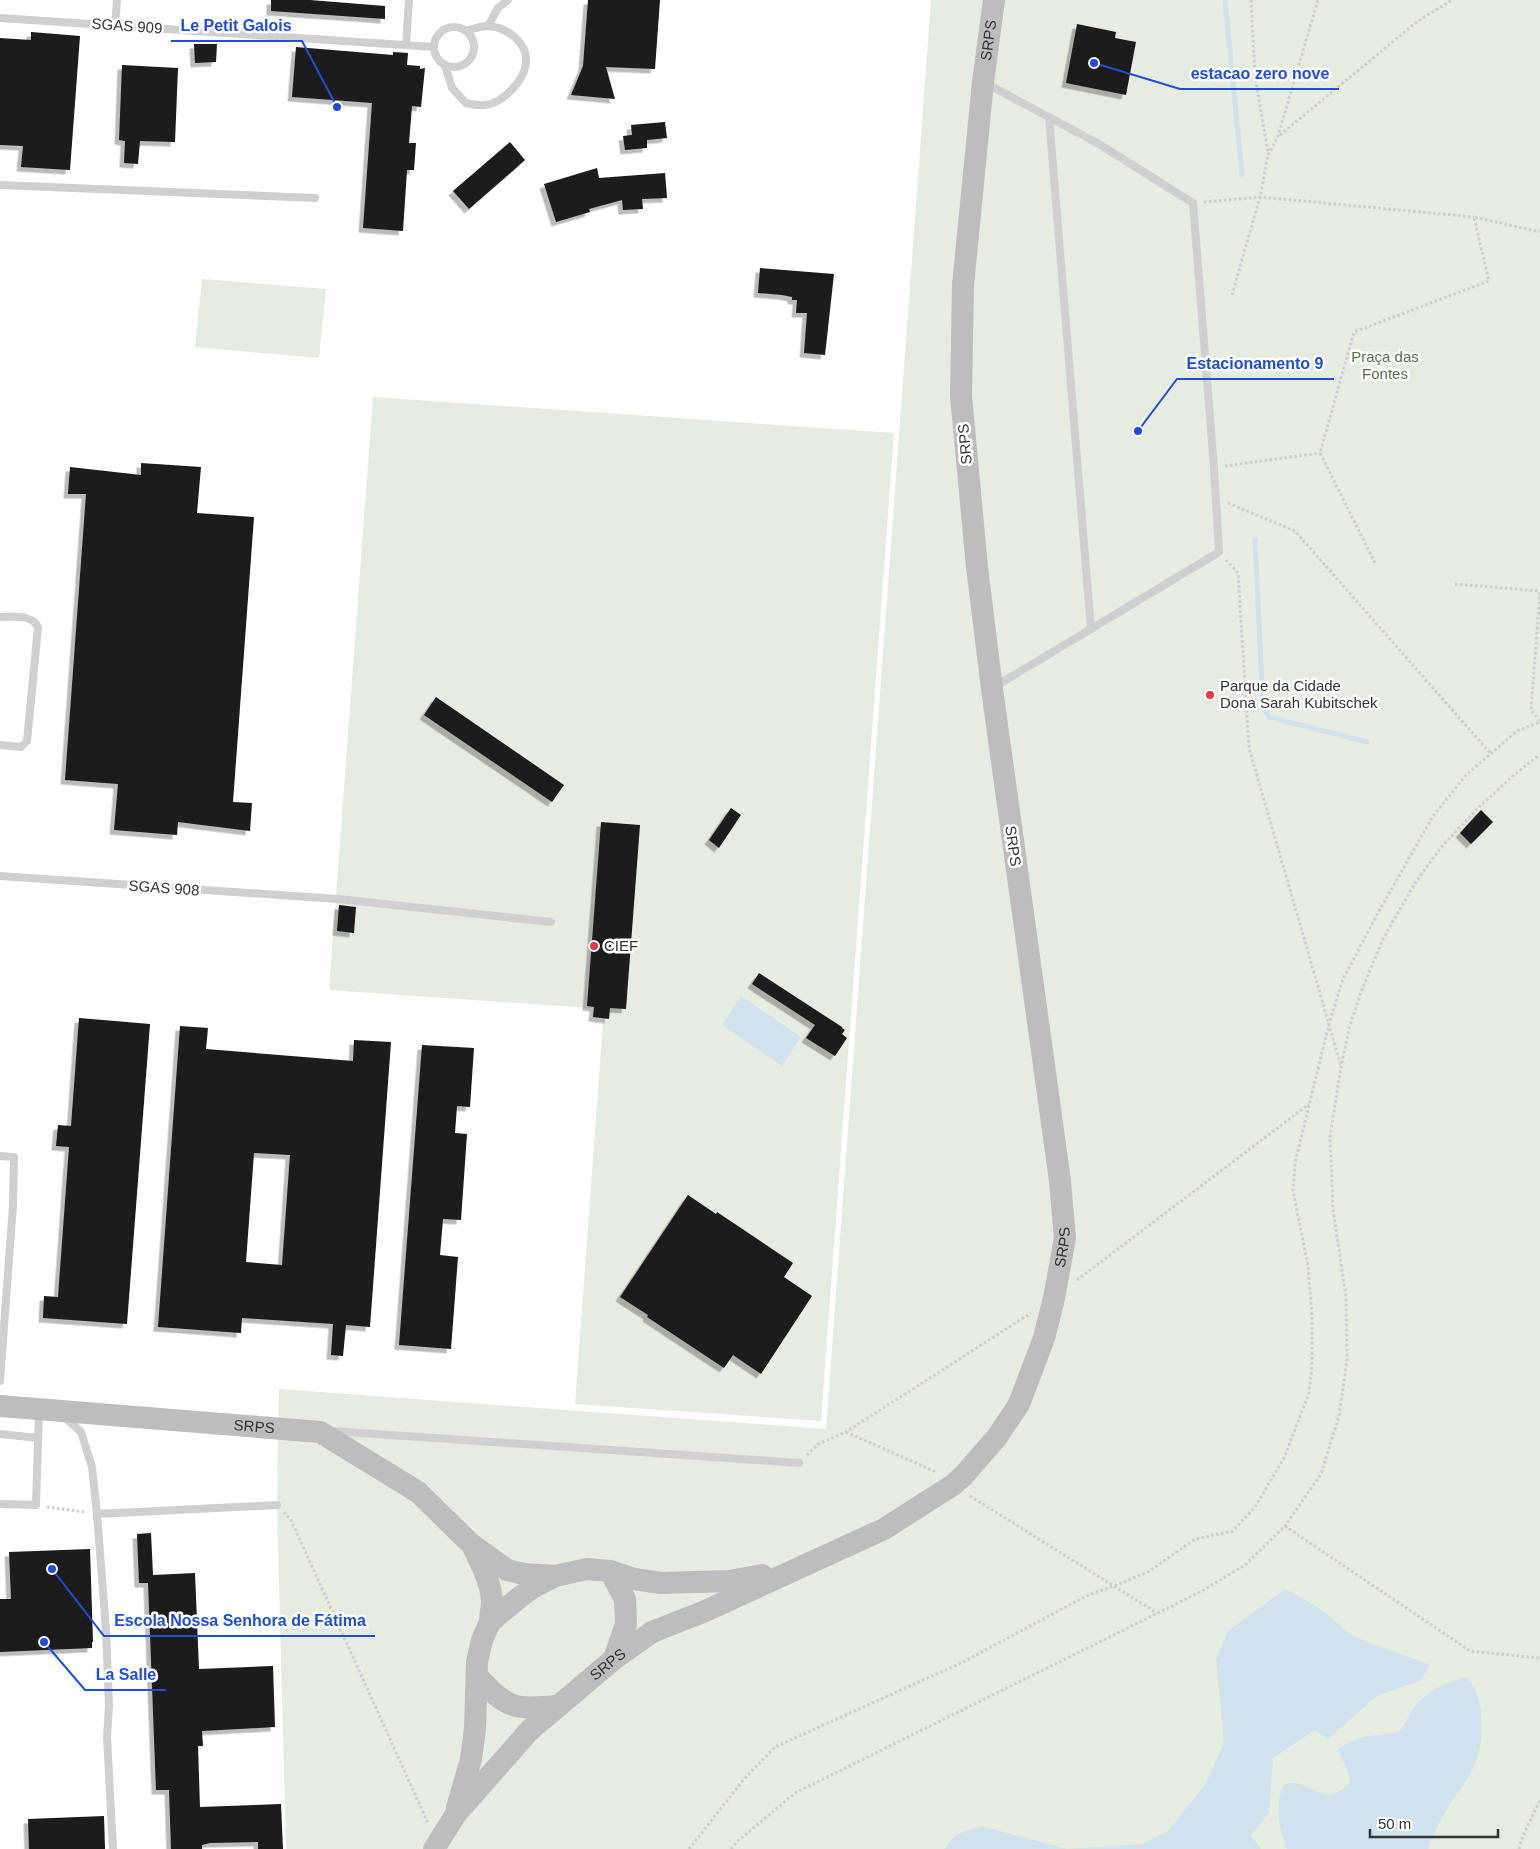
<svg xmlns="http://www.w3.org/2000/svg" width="1540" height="1849" font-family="Helvetica,sans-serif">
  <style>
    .green { fill: #e6ecdf }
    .water { fill: #cfe2ee }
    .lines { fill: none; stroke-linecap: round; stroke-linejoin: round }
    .stream { stroke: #cfe2ee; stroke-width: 5 }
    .building { fill: #1a1a1a; fill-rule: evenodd; filter: url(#shadow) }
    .path { stroke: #cdcdcd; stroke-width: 3; stroke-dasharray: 2.5 2.5; stroke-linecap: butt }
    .lane { stroke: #d0d0d0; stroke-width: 8 }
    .secondary { stroke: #bdbdbd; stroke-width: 22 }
    .poi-dot { fill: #e63946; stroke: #fff; stroke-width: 2 }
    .labels { text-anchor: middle; stroke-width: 5; stroke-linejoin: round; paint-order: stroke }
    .street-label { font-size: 15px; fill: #333; stroke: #fff }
    .park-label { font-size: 15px; fill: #56703f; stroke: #fff }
    .poi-label { font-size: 15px; fill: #333; stroke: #fff; text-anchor: start }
    .leader { fill: none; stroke: #1d4ed8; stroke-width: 2 }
    .callout-dot { fill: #1d4ed8; stroke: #fff; stroke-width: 2 }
    .callout-label { font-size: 16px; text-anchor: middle; font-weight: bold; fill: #1d4ed8; stroke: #fff; stroke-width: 5; stroke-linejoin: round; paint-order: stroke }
  </style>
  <defs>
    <filter id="shadow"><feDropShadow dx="-4.5" dy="4.5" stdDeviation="0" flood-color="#0004"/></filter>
  </defs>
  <rect width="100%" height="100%" fill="#fff"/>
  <g class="green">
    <polygon points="931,0 1540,0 1540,1849 286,1849 277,1507 279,1389 826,1429"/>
    <polygon points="202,279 326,289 319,358 195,347"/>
    <polygon points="373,397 894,433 821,1421 575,1404 604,1009 329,990"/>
  </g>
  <g class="water">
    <polygon points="741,996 801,1037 782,1066 722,1025"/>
    <polygon points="1285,1589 1321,1609 1352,1636 1430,1665 1421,1680 1377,1696 1328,1739 1315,1730 1273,1758 1269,1813 1251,1835 1261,1849 944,1849 957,1834 982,1826 1067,1849 1143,1844 1168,1831 1205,1785 1224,1743 1216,1659 1228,1631"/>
    <path d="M1466 1677C1485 1694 1485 1738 1476 1761 1469 1780 1454 1796 1444 1814 1437 1825 1432 1837 1428 1849H1287C1279 1828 1274 1806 1284 1785 1309 1774 1323 1813 1350 1782L1349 1775 1338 1750C1355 1734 1378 1736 1399 1732 1405 1725 1408 1717 1413 1709 1423 1693 1448 1681 1466 1677Z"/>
  </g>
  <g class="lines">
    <g class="stream">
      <polyline points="1225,0 1242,175"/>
      <polyline points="1255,540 1263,707 1269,717 1367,742"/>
    </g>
  </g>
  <g class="building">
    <polygon points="271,0 310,0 385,6 385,19 271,11"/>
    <polygon points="588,0 660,0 655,69 606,67 615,99 571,95 583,66"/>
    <polygon points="1077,24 1116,32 1115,38 1136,42 1126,95 1066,83"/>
    <polygon points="31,32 80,36 70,170 21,167 23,146 0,145 0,38 31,40"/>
    <polygon points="194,44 217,44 216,62 195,63"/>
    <polygon points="296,47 393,55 393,52 408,53 407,65 420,66 420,69 425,68 421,107 412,106 409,143 416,143 414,170 407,170 403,231 363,228 372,103 292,97"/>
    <polygon points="122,65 178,68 175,142 140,141 138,164 124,163 125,141 119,140"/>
    <polygon points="665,122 667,138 647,140 647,148 625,150 623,136 632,135 631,125"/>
    <polygon points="510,142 525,160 469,209 453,191"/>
    <polygon points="597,168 599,178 665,173 667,198 642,199 643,209 623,210 622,200 589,209 590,212 556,222 544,184"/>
    <polygon points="760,268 834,274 825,355 804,353 807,313 796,313 797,300 792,300 792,297 782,295 758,293"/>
    <polygon points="141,463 201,467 197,513 254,517 233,802 252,803 250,831 178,822 177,835 114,830 118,784 65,780 86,494 68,494 70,467 141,475"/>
    <polygon points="436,697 564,785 552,802 424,715"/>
    <polygon points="731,808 741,815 719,848 709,840"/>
    <polygon points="1481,810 1493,822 1471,844 1460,833"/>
    <polygon points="601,822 640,825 626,1009 610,1008 609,1019 593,1017 594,1007 587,1006"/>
    <polygon points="339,905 356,907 354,933 337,931"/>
    <polygon points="759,973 842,1027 842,1028 845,1030 842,1034 847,1038 835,1056 806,1038 815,1025 752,984"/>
    <polygon points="79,1018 150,1024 127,1324 43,1318 44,1296 58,1297 69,1147 56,1146 58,1125 71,1126"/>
    <path d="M180 1026 208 1028 206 1049 353 1061 354 1040 391 1042 370 1327 346 1325 343 1356 331 1355 333 1324 242 1318 241 1333 158 1327ZM254 1153 290 1155 282 1265 246 1262Z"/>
    <polygon points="422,1045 474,1048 470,1107 457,1106 455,1133 467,1134 461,1220 443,1219 440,1255 458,1257 451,1349 399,1345"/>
    <polygon points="688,1195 716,1214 717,1212 793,1263 784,1277 812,1296 761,1374 733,1355 724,1368 647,1317 648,1315 620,1297"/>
    <polygon points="151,1533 153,1575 195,1573 199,1669 273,1666 275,1727 202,1731 203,1746 198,1746 200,1807 281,1804 283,1849 258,1849 258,1842 210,1843 202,1845 202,1849 171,1849 169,1790 156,1790 148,1583 139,1583 137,1534"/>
    <polygon points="90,1549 93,1642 92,1642 92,1648 0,1652 0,1599 11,1599 9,1552"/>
    <polygon points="104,1816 105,1849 29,1849 28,1819"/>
  </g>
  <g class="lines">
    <g class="path">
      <polyline points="1251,0 1255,76 1268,153"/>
      <polyline points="1280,135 1418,21 1452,0"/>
      <polyline points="1204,202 1260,197 1474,217"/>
      <polyline points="1232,295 1260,197 1268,155 1278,136 1318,0"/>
      <polyline points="1225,466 1320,453"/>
      <polyline points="1228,503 1295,531 1491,754"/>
      <polyline points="1226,560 1238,573 1249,748 1341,1066"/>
      <polyline points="1375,563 1320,453 1354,332 1489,281 1474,217 1540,232"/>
      <polyline points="1455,584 1540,591"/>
      <polyline points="1540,592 1531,710 1540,721"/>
      <polyline points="1077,1280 1309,1104"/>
      <polyline points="846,1432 936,1472"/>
      <polyline points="807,1455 818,1444 846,1432 1031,1313"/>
      <polyline points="970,1496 1157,1613"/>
      <polyline points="47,1507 85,1512"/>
      <polyline points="284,1512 291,1520 428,1823"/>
      <polyline points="1285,1526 1470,1651 1540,1658"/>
      <polyline points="689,1849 744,1779 775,1747 963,1662 1086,1596 1114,1586 1148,1572 1195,1539 1233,1531 1255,1507 1284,1458 1309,1393 1312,1364 1312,1316 1308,1266 1293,1191 1295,1163 1329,1024 1343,979 1378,913 1433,816 1467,774 1517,731 1540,722"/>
      <polyline points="731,1849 738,1841 795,1793 1202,1591 1245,1565 1285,1526 1321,1474 1339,1416 1347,1360 1346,1297 1333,1209 1330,1137 1341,1067 1350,1025 1363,987 1383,939 1415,883 1443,845 1480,806 1513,776 1540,754"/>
      <polyline points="1519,1849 1522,1838 1540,1800"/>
    </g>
    <g class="lane">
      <polyline points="0,18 434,47"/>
      <polyline points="115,26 117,0"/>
      <polyline points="488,26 498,8 508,0"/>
      <circle cx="454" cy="47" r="20"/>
      <polyline points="406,45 409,0"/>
      <path d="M445 65 452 88 466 103C472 104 480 106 485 105 503 103 524 81 526 63 528 43 507 27 488 26 481 26 472 29 466 31"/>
      <polyline points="987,84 1099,144 1193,203 1214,468 1219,552 994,687"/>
      <polyline points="1049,117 1091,629"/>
      <polyline points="0,185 315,198"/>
      <path d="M0 617C12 617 32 614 38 627L27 741 21 747 0 745"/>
      <polyline points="0,876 338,899 551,922"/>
      <polyline points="0,1156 14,1157 13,1205 0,1381"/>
      <polyline points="63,1416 81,1432 92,1467 97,1514 106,1630 109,1706 107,1737 113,1849"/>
      <polyline points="332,1431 799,1463"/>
      <polyline points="0,1434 38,1438"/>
      <polyline points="0,1504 36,1505 39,1412"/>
      <polyline points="97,1514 277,1505"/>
    </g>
    <g class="secondary">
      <path id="s1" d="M0 1406 320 1432 418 1492 471 1544 507 1570 524 1574 555 1576"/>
      <path d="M473 1547C481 1564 491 1582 492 1601 492 1608 490 1615 490 1622"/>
      <polyline points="610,1571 625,1599 626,1624 614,1659"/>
      <path d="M477 1676C506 1708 514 1710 556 1706"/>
      <polyline points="457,1808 471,1759 475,1729 477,1662 482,1640 490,1622 515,1601 532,1588 555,1576 587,1569 610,1571 634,1579 661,1583 729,1581 762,1575"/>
      <path id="s2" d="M434 1849 456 1814 530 1730 614 1659 652 1632 703 1612 884 1529 953 1485 964 1475 997 1437 1019 1404 1044 1338 1054 1298 1065 1238 1060 1181 992 689 977 567 961 396 963 285 983 82 994 0"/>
    </g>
  </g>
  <g class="poi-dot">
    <circle cx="1210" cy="695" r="5"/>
    <circle cx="594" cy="946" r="5"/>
  </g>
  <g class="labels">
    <g class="street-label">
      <text transform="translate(127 26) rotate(4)" y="5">SGAS 909</text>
      <text dy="5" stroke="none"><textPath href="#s2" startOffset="2129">SRPS</textPath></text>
      <text transform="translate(965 444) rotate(-95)" y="5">SRPS</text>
      <text transform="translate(1013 846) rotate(82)" y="5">SRPS</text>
      <text transform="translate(164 888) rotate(4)" y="5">SGAS 908</text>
      <text dy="5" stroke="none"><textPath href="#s2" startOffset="914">SRPS</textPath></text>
      <text dy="5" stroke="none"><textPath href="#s1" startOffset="255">SRPS</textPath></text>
      <text dy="5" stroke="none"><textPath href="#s2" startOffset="255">SRPS</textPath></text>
    </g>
    <g class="park-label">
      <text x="1385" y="362">Praça das<tspan x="1385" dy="17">Fontes</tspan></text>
    </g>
    <g class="poi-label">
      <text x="1220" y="691">Parque da Cidade<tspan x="1220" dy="17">Dona Sarah Kubitschek</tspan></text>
      <text x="604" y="951">CIEF</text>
    </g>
  </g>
  <path class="leader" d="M337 107L302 41H171M1094 63L1180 89H1339M1138 431L1177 379H1334M52 1569L104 1636H375M44 1642L85 1690H166"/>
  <g class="callout-dot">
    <circle cx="337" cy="107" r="5"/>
    <circle cx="1094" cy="63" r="5"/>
    <circle cx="1138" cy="431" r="5"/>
    <circle cx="52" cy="1569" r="5"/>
    <circle cx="44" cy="1642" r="5"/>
  </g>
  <g class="callout-label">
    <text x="236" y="31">Le Petit Galois</text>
    <text x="1260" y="79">estacao zero nove</text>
    <text x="1255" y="369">Estacionamento 9</text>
    <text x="240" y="1626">Escola Nossa Senhora de Fátima</text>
    <text x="126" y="1680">La Salle</text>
  </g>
  <path d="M1370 1829v8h128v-8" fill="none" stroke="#333333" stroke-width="2.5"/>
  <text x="1378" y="1829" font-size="15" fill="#333333" stroke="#ffffff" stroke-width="4" paint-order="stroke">50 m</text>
</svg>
